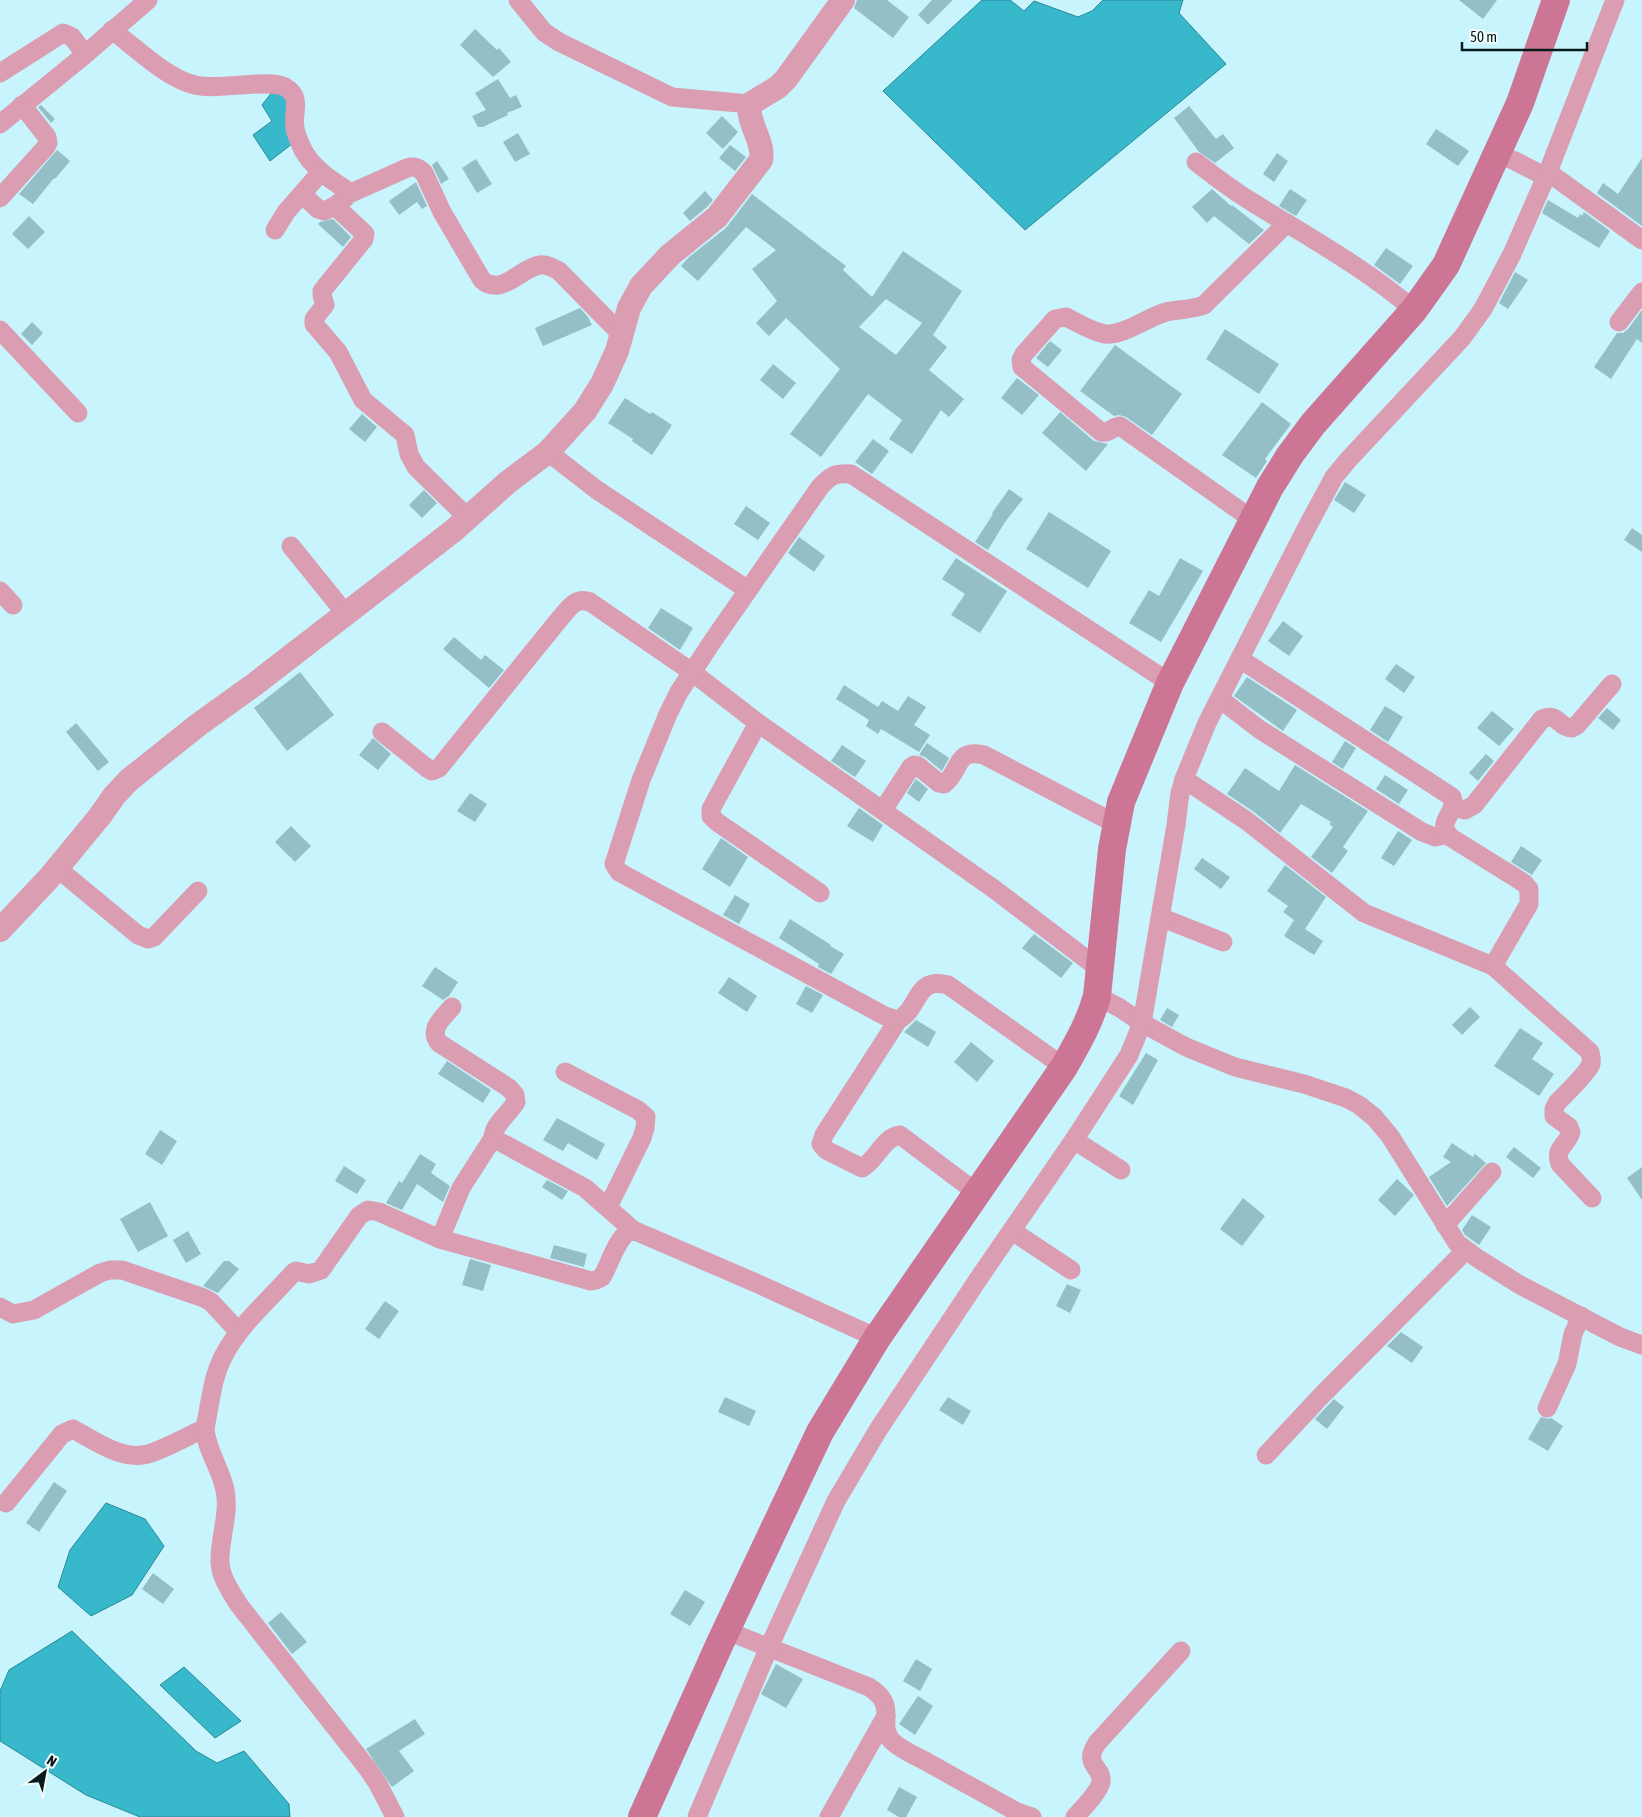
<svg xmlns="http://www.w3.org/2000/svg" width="1642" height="1817" font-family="'Asap Condensed',sans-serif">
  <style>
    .water { fill: #38b9cb; stroke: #2a8996 }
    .building { fill: #94bfc7; fill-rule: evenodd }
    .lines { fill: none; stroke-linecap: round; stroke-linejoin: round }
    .minor { stroke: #da9db1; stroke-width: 19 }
    .tertiary { stroke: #da9db1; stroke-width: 24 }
    .secondary { stroke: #cd7595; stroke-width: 28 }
  </style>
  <rect width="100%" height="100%" fill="#c8f5fd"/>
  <!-- water -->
  <g class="water">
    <polygon points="982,0 1010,0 1024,11 1034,1 1078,17 1092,11 1103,0 1183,0 1179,13 1226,64 1025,230 883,91"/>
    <polygon points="276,87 293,100 297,140 270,161 253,135 272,121 262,105"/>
    <polygon points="106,1503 145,1519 164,1546 132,1595 91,1616 58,1587 70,1550"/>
    <polygon points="72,1631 196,1751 217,1763 244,1751 289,1804 290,1817 140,1817 86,1795 0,1741 0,1691 9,1670"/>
    <polygon points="184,1667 241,1721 215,1738 160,1685"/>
  </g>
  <!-- building -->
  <g class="building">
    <polygon points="857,0 887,0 909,17 893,38 854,8"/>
    <polygon points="932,0 953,0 928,25 918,15"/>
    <polygon points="1459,0 1497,0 1483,19"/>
    <polygon points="475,29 497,50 499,48 511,62 493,77 460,45"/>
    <polygon points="498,79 510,98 516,95 522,107 507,113 508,115 483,127 478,127 472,116 486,110 475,93"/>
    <polygon points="41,105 55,119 51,123 38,107"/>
    <polygon points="1189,106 1216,139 1223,134 1234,148 1215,163 1199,152 1174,118"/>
    <polygon points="722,116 738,132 723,149 706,133"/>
    <polygon points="1436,129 1469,151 1458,166 1426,144"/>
    <polygon points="518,133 530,154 515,162 503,142"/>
    <polygon points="730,145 746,157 735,171 719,158"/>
    <polygon points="57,150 70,161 55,179 54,178 33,204 19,194"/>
    <polygon points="1277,153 1288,161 1274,182 1263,174"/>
    <polygon points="1642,158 1642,226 1597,193 1603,183 1618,194"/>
    <polygon points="476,159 492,184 477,193 462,168"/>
    <polygon points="437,161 449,179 441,184 432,165"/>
    <polygon points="416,182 427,206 422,209 417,202 399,215 389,201"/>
    <polygon points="1212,189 1231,206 1232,205 1264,230 1249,244 1214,216 1207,223 1192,207"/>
    <polygon points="1290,189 1307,200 1296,216 1279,206"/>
    <polygon points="705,191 713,200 707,207 690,221 683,213"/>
    <path d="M752,194l94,72 -3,4 29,27 31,-46 59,40 -29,44 14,12 -18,23 35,29 -15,18 -8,-7 -29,44 -23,-15 13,-19 -34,-26 -47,63 -31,-23 50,-65 -54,-51 -17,18 -13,-13 21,-22 -25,-32 24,-19 -30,-23 -48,54 -17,-15 8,-9 37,-29zM886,299l36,24 -26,32 -37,-28z"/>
    <polygon points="1548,200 1578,218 1580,214 1582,216 1584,212 1610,231 1599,248 1542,213"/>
    <polygon points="29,216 45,232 28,249 12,234"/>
    <polygon points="333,219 351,237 343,247 318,224 320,222"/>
    <polygon points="1386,248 1413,266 1400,284 1374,265"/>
    <polygon points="1515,272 1528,280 1508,309 1499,303"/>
    <polygon points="580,308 588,317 592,325 543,346 535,328"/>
    <polygon points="1642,310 1642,343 1637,339 1611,379 1594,367 1617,333 1623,333 1628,329"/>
    <polygon points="32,322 43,333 32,345 21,334"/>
    <polygon points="1225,329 1279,364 1259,394 1206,359"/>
    <polygon points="1050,341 1062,350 1048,367 1036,358"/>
    <polygon points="1115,345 1182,394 1152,435 1126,417 1119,415 1114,416 1080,391"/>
    <polygon points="773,364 796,383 783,399 760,380"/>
    <polygon points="1017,378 1039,395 1022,415 1001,398"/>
    <polygon points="625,398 650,414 652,412 672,425 652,455 632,441 633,439 608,423"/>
    <polygon points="1262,402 1291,424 1265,459 1267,461 1256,478 1222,455"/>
    <polygon points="1060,412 1094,441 1108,444 1086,471 1042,433"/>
    <polygon points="362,414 377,427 365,442 349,429"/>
    <polygon points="873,439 889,451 872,474 855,462"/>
    <polygon points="1345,482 1366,495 1354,513 1334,500"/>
    <polygon points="1009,489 1023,499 1005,522 988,550 975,542 993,514 992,513"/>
    <polygon points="424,490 437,503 422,518 409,505"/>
    <polygon points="746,506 770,523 758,540 734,524"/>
    <polygon points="1049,512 1111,551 1088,588 1026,549"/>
    <polygon points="1632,528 1642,535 1642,552 1624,540"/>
    <polygon points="799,537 825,556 814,572 788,553"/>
    <polygon points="956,558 1007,591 980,633 951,615 965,594 942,579"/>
    <polygon points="1180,558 1203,571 1161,642 1129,623 1149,590 1159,596"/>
    <polygon points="661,608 693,628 680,650 648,628"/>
    <polygon points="1283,621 1303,636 1289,656 1268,641"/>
    <polygon points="454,637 481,660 485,655 504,670 489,688 443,649"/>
    <polygon points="1396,664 1415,677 1404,693 1385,679"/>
    <polygon points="300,672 334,715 287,751 254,708"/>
    <polygon points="1247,677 1297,710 1283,731 1234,696"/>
    <polygon points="844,685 878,707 882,701 898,711 908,696 926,707 914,725 930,735 919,752 881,729 878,734 866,726 869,720 836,699"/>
    <polygon points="1385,706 1403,717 1388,742 1370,730"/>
    <polygon points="1607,708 1621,720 1613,730 1598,718"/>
    <polygon points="1492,711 1514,729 1499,746 1477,728"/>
    <polygon points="76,723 109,762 98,771 66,732"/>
    <polygon points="373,738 391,754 378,770 359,755"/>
    <polygon points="1345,741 1356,748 1343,769 1332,762"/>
    <polygon points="927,743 949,758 942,771 925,757 919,755"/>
    <polygon points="842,745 866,761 855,777 831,761"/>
    <polygon points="1486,754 1494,761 1478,781 1469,773"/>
    <polygon points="1295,765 1368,811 1343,847 1348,851 1332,873 1311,857 1333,827 1329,824 1331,822 1301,804 1280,833 1254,812 1227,794 1245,768 1279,791"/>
    <polygon points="1385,775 1408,790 1399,804 1376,789"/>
    <polygon points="916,779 928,789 919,802 907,793"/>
    <polygon points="470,793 487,804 475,822 457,811"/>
    <polygon points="859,808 883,825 873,842 847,826"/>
    <polygon points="291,826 311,846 295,862 275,842"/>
    <polygon points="1398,831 1412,840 1394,866 1381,858"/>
    <polygon points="721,838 748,857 730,887 702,869"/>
    <polygon points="1521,846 1542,860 1532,875 1511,862"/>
    <polygon points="1202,858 1230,877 1221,889 1194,869"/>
    <polygon points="1285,865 1326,897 1305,929 1323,941 1314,955 1284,936 1294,920 1283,912 1288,906 1267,891"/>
    <polygon points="735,895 750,904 739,924 723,915"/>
    <polygon points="790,919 831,945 830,946 844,954 831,974 818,967 819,964 779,938"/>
    <polygon points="1034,934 1073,963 1061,978 1022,948"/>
    <polygon points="435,967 458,982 449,996 443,1000 422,986"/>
    <polygon points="729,977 757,996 747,1012 718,993"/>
    <polygon points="806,986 823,995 812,1013 796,1004"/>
    <polygon points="1470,1007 1480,1017 1462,1035 1452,1025"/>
    <polygon points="1167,1008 1179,1015 1172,1027 1160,1020"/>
    <polygon points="916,1020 936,1032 928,1047 904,1032"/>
    <polygon points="1520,1028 1543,1043 1532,1059 1554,1074 1539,1096 1494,1066"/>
    <polygon points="971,1042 994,1061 977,1082 954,1062"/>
    <polygon points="1146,1053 1158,1060 1133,1105 1119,1096"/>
    <polygon points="447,1061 491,1090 483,1103 438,1074"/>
    <polygon points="557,1118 605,1144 597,1160 568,1143 563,1151 543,1140"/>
    <polygon points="160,1130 177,1141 162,1165 145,1154"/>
    <polygon points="1452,1143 1473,1157 1475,1154 1486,1163 1447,1206 1429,1177 1451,1162 1443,1157"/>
    <polygon points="1514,1147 1541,1168 1533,1178 1506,1157"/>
    <polygon points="420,1154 436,1164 431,1173 450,1186 443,1202 417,1184 402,1210 386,1203 399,1181 402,1183"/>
    <polygon points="344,1166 366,1180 357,1194 335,1181"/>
    <polygon points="1642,1167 1642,1200 1627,1178"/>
    <polygon points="1397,1179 1414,1195 1395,1216 1378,1200"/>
    <polygon points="547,1180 568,1191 562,1200 542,1187"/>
    <polygon points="1243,1198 1265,1216 1242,1246 1220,1229"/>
    <polygon points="150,1202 168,1236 138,1252 120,1219"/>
    <polygon points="1472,1215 1491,1227 1479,1245 1465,1235 1462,1230"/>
    <polygon points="188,1231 201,1254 186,1263 173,1240"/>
    <polygon points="554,1245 587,1254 584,1267 550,1258"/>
    <polygon points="470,1259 491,1265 483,1291 462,1285"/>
    <polygon points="224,1261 229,1261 239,1269 218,1293 203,1286"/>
    <polygon points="1067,1284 1081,1290 1070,1313 1056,1306"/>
    <polygon points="385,1301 399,1311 379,1339 365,1329"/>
    <polygon points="1401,1332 1423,1347 1412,1363 1387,1346"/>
    <polygon points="725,1397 756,1411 749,1426 718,1412"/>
    <polygon points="948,1397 971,1411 963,1425 939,1410"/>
    <polygon points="1334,1399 1344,1407 1327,1429 1315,1419"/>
    <polygon points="1541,1417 1548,1419 1551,1418 1563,1426 1548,1451 1528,1439"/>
    <polygon points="54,1482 67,1491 39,1532 26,1523"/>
    <polygon points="153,1573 174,1589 163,1604 142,1589"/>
    <polygon points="685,1590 705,1602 690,1626 670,1614"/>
    <polygon points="281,1612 307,1642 292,1654 268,1623"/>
    <polygon points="916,1659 932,1669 920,1691 903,1681"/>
    <polygon points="776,1664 803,1679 786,1708 761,1694"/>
    <polygon points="918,1696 933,1706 915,1735 899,1724"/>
    <polygon points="415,1719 425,1734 399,1751 414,1771 392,1787 366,1749"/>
    <polygon points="899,1787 917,1797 906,1817 899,1817 887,1810"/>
  </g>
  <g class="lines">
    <!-- minor -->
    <g class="minor">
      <polyline points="518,0 544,32 559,42 672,97 750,104"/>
      <path d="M112,30c24,18 54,48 83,55 23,6 75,-7 90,2 18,10 7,25 10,41 1,7 5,15 8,22 11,20 30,31 48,43l56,-25c7,-2 11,-1 17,5l18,39 40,68c20,17 38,-12 58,-15 7,-1 13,3 19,6l63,64"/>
      <polyline points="0,73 63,33 72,37 85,54"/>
      <polyline points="0,124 81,58 148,0"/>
      <polyline points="1497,154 1515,161 1542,175 1548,172 1642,240"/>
      <path d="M1196,162c18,14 36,28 56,40 56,35 112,65 162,108"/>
      <polyline points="302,194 318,209 324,211 335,206 345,198"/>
      <polyline points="0,198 45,148 48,143 47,137 22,105"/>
      <polyline points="335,206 365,234 364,239 322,291 322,295 325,305 314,319 314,324 338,352 363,400 405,435 409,454 416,467 468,518"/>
      <polyline points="275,230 286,212 321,172"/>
      <polyline points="1619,322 1642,292"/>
      <polyline points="0,330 78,413"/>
      <polyline points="548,452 597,490 748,590"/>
      <path d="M1253,520l-133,-94c-7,0 -10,8 -19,6l-79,-65 -1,-7 3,-6 31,-35 11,-2c12,6 26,15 39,17 18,2 43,-17 61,-22 13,-3 26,-2 38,-7l83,-82"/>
      <polyline points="291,546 345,613"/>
      <polyline points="0,591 13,605"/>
      <polyline points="1220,699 1259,729 1422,832 1435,837 1448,834"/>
      <polyline points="758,723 711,809 711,816 717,822 820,893"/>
      <path d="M382,732l45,36 5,3 7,-3 118,-146c11,-12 17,-26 33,-20l102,70 66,51 236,166 104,79"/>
      <path d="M1184,779l63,42 117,92 129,53 36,-62v-15l-5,-6 -74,-46c-15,-17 8,-23 2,-40l-212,-138"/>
      <path d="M1453,807l12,3 9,-5 68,-86c17,-7 16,9 30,9l5,-3 35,-41"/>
      <path d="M883,810l28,-43 3,-2 4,1 21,17 5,1c18,-13 10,-36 40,-29l132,69"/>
      <polyline points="57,868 138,935 148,939 154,937 198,891"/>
      <polyline points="1160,917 1223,942"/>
      <path d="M1493,966l97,86c1,4 2,8 1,12 -4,10 -26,30 -34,39l-3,6v7l15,11 2,5c-4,14 -17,15 -11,32l32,34"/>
      <polyline points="1097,996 1120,1008 1142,1023 1186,1047 1235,1067 1304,1084 1346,1098 1359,1105 1374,1117 1390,1136 1457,1243 1477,1258 1520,1285 1620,1337 1642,1345"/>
      <path d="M452,1007c-9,11 -24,22 -13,36l70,45 6,7 1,7c-7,12 -23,22 -23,36l92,50 48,42"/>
      <path d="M898,1020l-74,115 -3,9 5,6 36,18c14,-7 21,-31 38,-33l77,58"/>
      <path d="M1064,1067l-116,-82c-34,-9 -27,23 -50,35l-13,-4 -266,-144 -5,-8 27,-84 27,-66 11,-22 35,-53 106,-152c11,-12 15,-14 31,-13l319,209"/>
      <polyline points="565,1072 638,1110 646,1117 645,1128 642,1138 608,1207"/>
      <polyline points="1074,1140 1121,1170"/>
      <polyline points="1445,1225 1492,1172"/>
      <polyline points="1012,1231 1071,1270"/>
      <polyline points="440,1239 461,1188 493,1138"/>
      <polyline points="0,1307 13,1314 34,1310 100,1273 110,1270 122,1270 204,1298 211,1302 239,1332"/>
      <polyline points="1547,1408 1567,1364 1573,1334 1581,1316"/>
      <polyline points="1266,1455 1322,1395 1466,1250"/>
      <path d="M6,1503l56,-69 11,-5c22,12 49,32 75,25 17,-5 40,-18 57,-26"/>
      <path d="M727,1631l142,56c30,19 8,35 22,53 8,9 25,16 36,22 30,17 60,33 90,50l15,5"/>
      <path d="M395,1817l-17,-33 -10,-15 -129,-164c-8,-13 -18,-27 -19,-42 -1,-24 10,-49 5,-73 -4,-21 -19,-40 -20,-62 5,-23 7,-50 18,-71 16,-32 47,-58 70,-84l3,-2 13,3 12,-4 38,-54 9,-6 11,2 61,27 151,42 5,-1 6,-3c8,-13 16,-44 31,-47l123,53 121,55"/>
      <polyline points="697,1817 769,1647 836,1501 878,1430 981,1275 1074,1140 1129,1055 1142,1023 1176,825 1180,793 1184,779 1207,723 1307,527 1334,477 1348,460 1462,338 1483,309 1512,254 1548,172 1615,0"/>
      <polyline points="829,1817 886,1716"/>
      <path d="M1075,1817c7,-8 24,-25 26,-35 2,-16 -19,-16 -4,-39l84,-92"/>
    </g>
    <!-- tertiary -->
    <path class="tertiary" d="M0,930l49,-52 51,-62 14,-20 15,-16 69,-55 57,-41 198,-153 55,-49 40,-30 37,-41 17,-27 15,-33 12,-43 12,-22 29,-31 47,-38 44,-57c4,-19 -15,-37 -11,-56l28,-17 8,-8 57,-79"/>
    <!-- secondary -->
    <path class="secondary" d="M642,1817l79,-176 99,-209 57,-94 187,-271c13,-23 26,-45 33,-71l15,-147 9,-47 49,-119 100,-196 20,-32 23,-31 101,-114 32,-45 74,-162 36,-103"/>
  </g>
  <!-- north arrow -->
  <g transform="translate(45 1772) rotate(32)" stroke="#f2fbfc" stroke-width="4" paint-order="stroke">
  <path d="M0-4L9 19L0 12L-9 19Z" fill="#08191c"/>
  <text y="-8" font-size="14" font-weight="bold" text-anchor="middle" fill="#08191c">N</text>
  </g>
  <!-- scale -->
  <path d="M1462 42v8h125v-8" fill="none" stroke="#08191c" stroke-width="2.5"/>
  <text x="1470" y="42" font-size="15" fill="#08191c" stroke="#f2fbfc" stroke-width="4" paint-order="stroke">50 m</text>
</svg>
